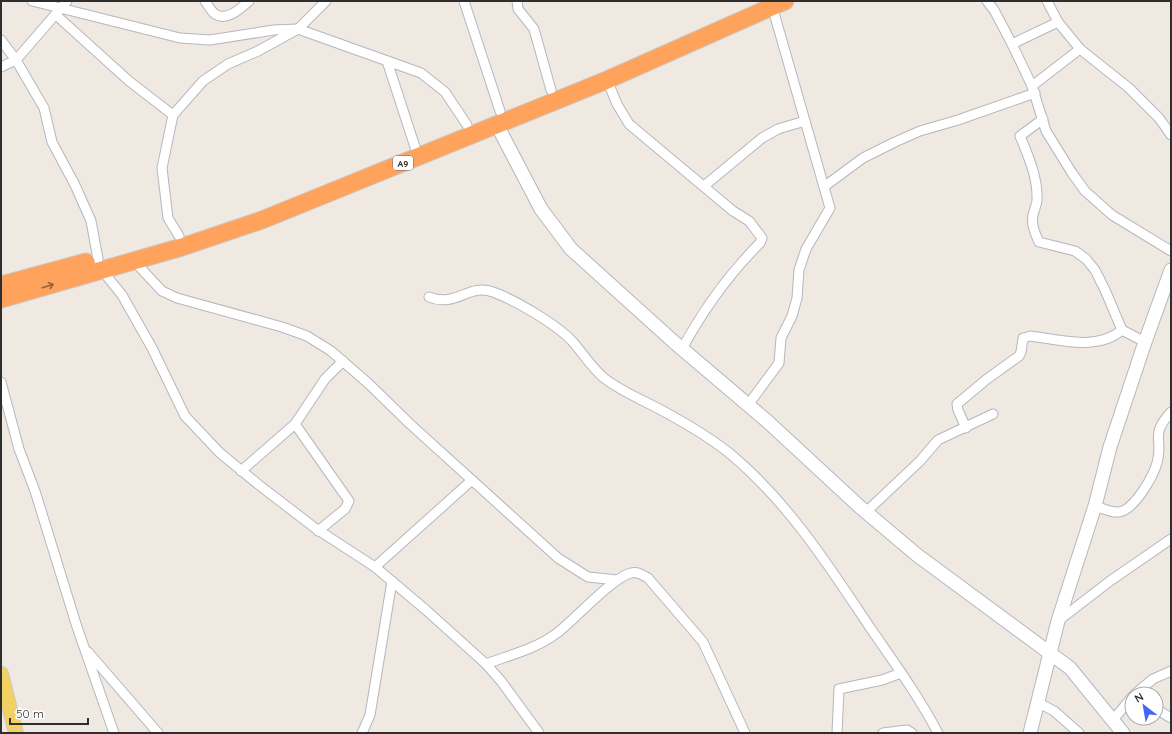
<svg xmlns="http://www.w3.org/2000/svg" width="1172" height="734" font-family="Quicksand,sans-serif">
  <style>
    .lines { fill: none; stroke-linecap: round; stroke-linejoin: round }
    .street-casing { stroke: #b4b7c1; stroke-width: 11 }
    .secondary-casing { stroke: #b4b7c1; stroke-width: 15 }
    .primary-casing { stroke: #c9c9c9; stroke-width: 16 }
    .highway-casing { stroke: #c9c9c9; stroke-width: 19 }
    .street { stroke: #fff; stroke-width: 9 }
    .secondary { stroke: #fff; stroke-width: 13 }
    .primary { stroke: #f2d163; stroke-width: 14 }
    .highway { stroke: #ffa35c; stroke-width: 17 }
    .oneway { stroke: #8c6343 }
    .labels { text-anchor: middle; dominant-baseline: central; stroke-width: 4; stroke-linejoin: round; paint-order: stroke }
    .shield { fill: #fff; stroke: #6d6d6d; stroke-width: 1 }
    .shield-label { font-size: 9px; font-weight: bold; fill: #2e2e2e }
  </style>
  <rect width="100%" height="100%" fill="#efe9e1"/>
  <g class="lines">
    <!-- street casing -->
    <g class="street-casing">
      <g id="street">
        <polyline points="32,1 180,38 210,40 274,30 298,29 421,73 445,92 467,125"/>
        <path d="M205,1c3,4 6,10 10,13 12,8 26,-6 34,-13"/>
        <polyline points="464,1 500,111"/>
        <polyline points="517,1 518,9 534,29 551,90"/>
        <polyline points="987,1 994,10 1012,44 1032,86 1046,131 1072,173 1085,191 1112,215 1171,251"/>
        <polyline points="1047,1 1058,22 1080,49 1129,88 1159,118 1171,135"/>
        <polyline points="56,15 129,81 173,115"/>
        <polyline points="1,40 16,60 44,108 52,142 75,185 91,221 98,259"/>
        <polyline points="1012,44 1058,22"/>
        <polyline points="387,61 415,147"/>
        <polyline points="1,67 16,60 67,1"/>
        <path d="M607,80l10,24 12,20 104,87 16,10 13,17 -2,5c-31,31 -57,67 -78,106"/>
        <polyline points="1032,86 1080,49"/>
        <path d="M1043,119l-23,17c8,19 18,42 17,64 0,4 -3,10 -4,15 -2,8 2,19 6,27l36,9 11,8 9,11 10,20 17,40 23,12"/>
        <polyline points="704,186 762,138 778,129 805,121"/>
        <polyline points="825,186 863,158 895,142 920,131 958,120 1035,93"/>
        <polyline points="179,236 168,218 162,168 173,115 203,81 228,64 258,51 298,29 326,1"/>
        <polyline points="133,260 162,291 177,298 282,327 307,336 331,351 369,384 410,424 558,558 588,577 617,580"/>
        <polyline points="101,269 122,295 152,348 185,416 220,453 259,485 315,528 375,567 426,610 486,664 501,681 539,733"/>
        <path d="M429,297c27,11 40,-14 64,-5 22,8 63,32 79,49 10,11 20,27 32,37 18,14 39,22 59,33 24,13 50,28 71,46 55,47 95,109 135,169 24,35 49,69 69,107"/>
        <polyline points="1,382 19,449 35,491 77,627 114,733"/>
        <polyline points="748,405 779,363 781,338 792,316 797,298 799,270 806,249 830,208 772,6"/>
        <polyline points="295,424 349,501 345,509 318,531"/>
        <path d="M966,428l-8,-18 -1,-6 30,-25 32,-23 2,-4 2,-14 8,-2c29,4 66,15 91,-6"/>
        <polyline points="241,471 295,424 325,379 343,361"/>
        <path d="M1095,506c7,2 16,7 24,6 15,-2 34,-35 38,-49 7,-24 -8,-27 14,-51"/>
        <polyline points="866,512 920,461 938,440 993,414"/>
        <polyline points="375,567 472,480"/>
        <polyline points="1058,621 1110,581 1171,539"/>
        <polyline points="88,652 158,733"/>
        <path d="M486,664c24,-9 50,-15 71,-31 17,-13 56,-56 74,-60 7,-2 11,2 17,5l55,64 42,91"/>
        <polyline points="1135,694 1153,679 1171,671"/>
        <polyline points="1039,703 1054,711 1079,733"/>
        <polyline points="1156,709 1171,718"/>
        <polyline points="1113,720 1132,697"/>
        <polyline points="362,733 370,715 392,581"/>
        <polyline points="837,733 839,689 882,680 901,673"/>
        <polyline points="883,733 907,730 912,733"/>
      </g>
    </g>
    <!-- secondary casing -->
    <g class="secondary-casing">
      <g id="secondary">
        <polyline points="497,125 541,209 571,249 674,342 767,421 860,507 917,555 1070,668 1123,733"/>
        <polyline points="1030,733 1058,621 1095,506 1110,447 1145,342 1171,270"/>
      </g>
    </g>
    <!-- primary casing -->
    <g class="primary-casing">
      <polyline id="primary" points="1,674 16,733"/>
    </g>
    <!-- highway casing -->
    <g class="highway-casing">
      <g id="highway">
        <polyline points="1,285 86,262"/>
        <polyline points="1,299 182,247 262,220 607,80 785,1"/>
      </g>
    </g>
    <!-- street -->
    <use href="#street" class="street"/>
    <!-- secondary -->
    <use href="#secondary" class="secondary"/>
    <!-- primary -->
    <use href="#primary" class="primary"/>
    <!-- highway -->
    <use href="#highway" class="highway"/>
  </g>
  <!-- one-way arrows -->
  <defs><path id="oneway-shaft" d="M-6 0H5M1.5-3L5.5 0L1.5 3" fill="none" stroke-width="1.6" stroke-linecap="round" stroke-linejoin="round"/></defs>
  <use class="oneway" href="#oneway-shaft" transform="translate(48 286) rotate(-17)"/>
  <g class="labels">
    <!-- shield labels -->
    <rect class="shield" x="393" y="156" width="20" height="14" rx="3"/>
    <g class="shield-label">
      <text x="403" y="163">A9</text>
    </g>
  </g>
  <!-- border -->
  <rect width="1172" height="734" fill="none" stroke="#2e2e2e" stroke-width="4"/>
  <!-- north arrow -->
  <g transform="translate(1144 706) rotate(329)"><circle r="19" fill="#ffffff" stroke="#ababab"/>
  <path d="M0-3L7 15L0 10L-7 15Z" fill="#4264fb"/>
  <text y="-6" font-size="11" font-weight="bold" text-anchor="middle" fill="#2e2e2e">N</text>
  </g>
  <!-- scale -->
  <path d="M10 718v6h78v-6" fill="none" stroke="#2e2e2e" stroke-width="2"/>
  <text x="16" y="718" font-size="12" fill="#2e2e2e" stroke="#ffffff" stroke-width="3" paint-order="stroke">50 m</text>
</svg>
